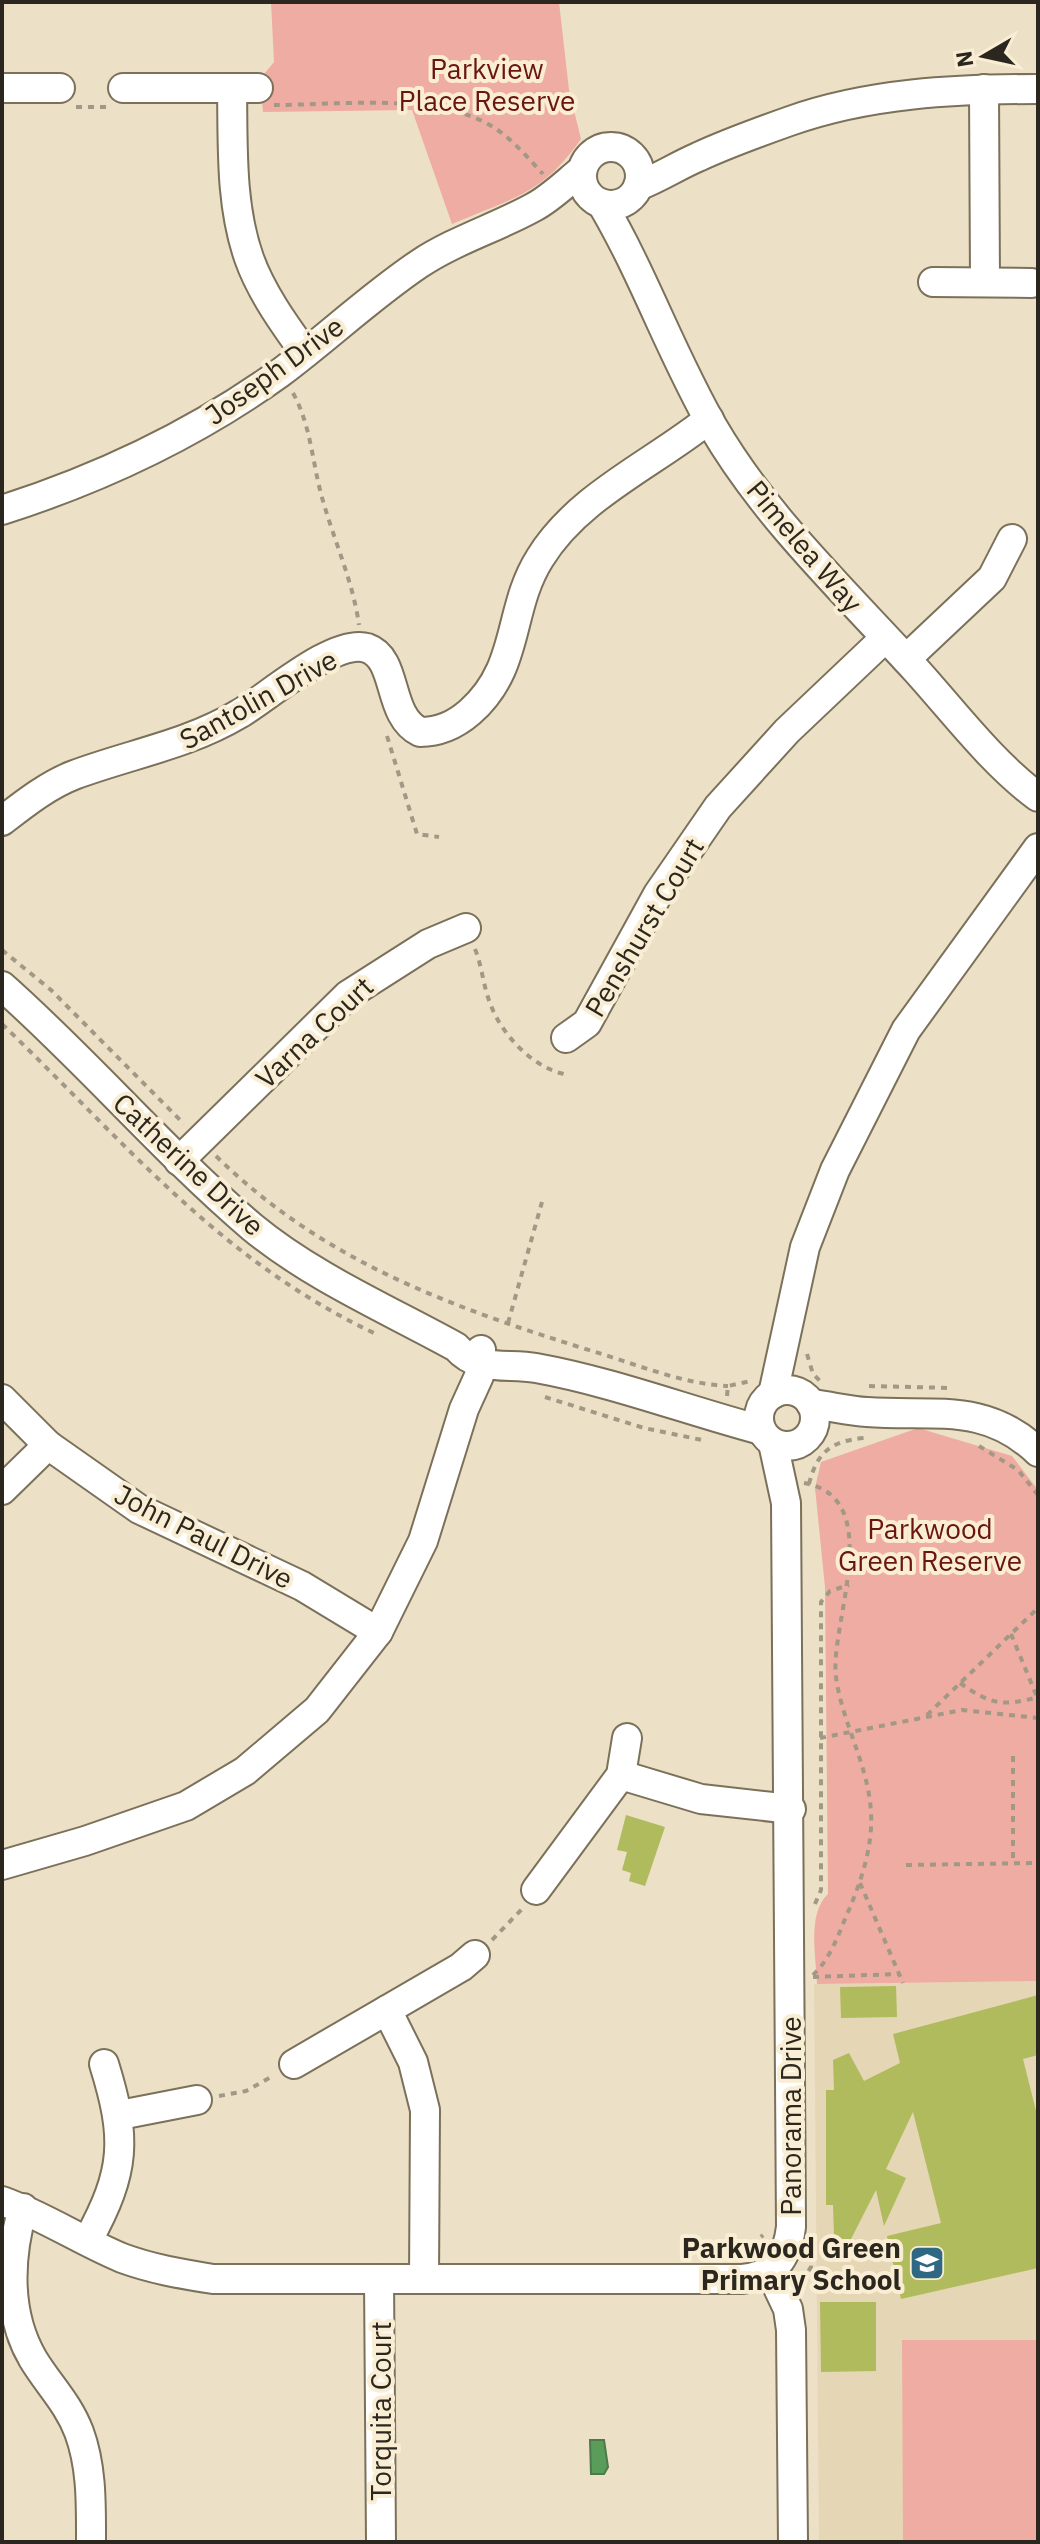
<svg xmlns="http://www.w3.org/2000/svg" width="1040" height="2544" font-family="'IBM Plex Sans',sans-serif">
  <style>
    .built { fill: #e5d6b5 }
    .green { fill: #efaca2 }
    .water { fill: #5a9d5a; stroke: #4c7a48; stroke-width: 2 }
    .building { fill: #b0bb5d }
    .lines { fill: none; stroke-linecap: round; stroke-linejoin: round }
    .minor-casing { stroke: #7b7059; stroke-width: 32 }
    .path { stroke: #a29886; stroke-width: 4; stroke-dasharray: 6 6; stroke-linecap: butt }
    .minor { stroke: #fff; stroke-width: 28 }
    .labels { text-anchor: middle; dominant-baseline: central; stroke-width: 8; stroke-linejoin: round; paint-order: stroke }
    .park-label { font-size: 28px; fill: #6a150e; stroke: #f9eed4 }
    .street-label { font-size: 28px; fill: #2c271e; stroke: #f9eed4 }
    .poi-label { font-size: 28px; font-weight: bold; fill: #2c271e; stroke: #f9eed4; text-anchor: end }
  </style>
  <rect width="100%" height="100%" fill="#ece0c7"/>
  <!-- built -->
  <polygon class="built" points="1038,1981 1038,2542 819,2542 814,1984"/>
  <!-- green -->
  <g class="green">
    <path d="M271,2h288l10,88 12,49c-39,56 -69,59 -129,85l-40,-114 -149,2 -3,-33 14,-17z"/>
    <path d="M918,1428l94,28 26,34v491l-221,3c-1,-27 -10,-71 11,-90l-3,-307 -10,-99 6,-26z"/>
    <polygon points="902,2340 1038,2340 1038,2542 903,2542"/>
  </g>
  <!-- water -->
  <polygon class="water" points="590,2440 604,2440 608,2467 604,2474 591,2474"/>
  <!-- building -->
  <g class="building">
    <polygon points="626,1815 665,1827 645,1886 629,1881 631,1873 622,1870 627,1852 617,1850"/>
    <polygon points="896,1986 897,2017 841,2018 840,1987"/>
    <polygon points="1038,1995 1038,2055 1023,2059 1038,2119 1038,2268 901,2299 887,2236 941,2223 913,2112 886,2169 906,2178 884,2226 876,2190 849,2243 834,2236 833,2205 826,2205 826,2090 834,2090 833,2060 849,2053 864,2081 900,2063 893,2034"/>
    <polygon points="820,2302 876,2302 876,2371 821,2372"/>
  </g>
  <g class="lines">
    <!-- minor casing -->
    <g class="minor-casing">
      <g id="minor">
        <polyline points="2,88 60,88"/>
        <polyline points="123,88 258,88"/>
        <path d="M232,88c1,56 -2,116 17,170 12,34 35,66 56,95"/>
        <polyline points="984,89 985,282"/>
        <circle cx="611" cy="176" r="29"/>
        <path d="M638,186c21,-8 39,-20 60,-29 30,-14 61,-25 92,-36 79,-28 165,-32 248,-32"/>
        <path d="M602,204c42,71 69,150 111,223 53,91 132,165 203,243 38,42 76,93 122,127"/>
        <polyline points="933,282 1032,283"/>
        <path d="M2,510c100,-32 193,-76 278,-137 47,-35 90,-76 139,-109 36,-24 77,-36 115,-57 17,-9 33,-25 48,-37"/>
        <polyline points="906,659 992,578 1012,539"/>
        <path d="M2,821c22,-17 46,-36 72,-46 56,-21 113,-30 165,-61 28,-16 95,-76 128,-66 32,11 19,67 53,84 20,0 35,-7 50,-20 51,-45 37,-102 70,-154 38,-62 113,-94 169,-139"/>
        <path d="M2,986c87,77 162,166 250,241 59,49 137,83 204,120 22,25 50,16 80,21 77,14 150,42 225,62"/>
        <polyline points="566,1038 587,1023 658,894 718,807 787,731 884,639"/>
        <polyline points="179,1161 348,995 428,944 466,928"/>
        <circle cx="787" cy="1418" r="28"/>
        <polyline points="773,1394 805,1247 835,1170 906,1030 1038,848"/>
        <polyline points="2,1399 48,1445 139,1509 302,1586 378,1632"/>
        <path d="M811,1404c19,2 37,7 56,8 65,5 118,-11 171,40"/>
        <polyline points="2,1490 48,1445"/>
        <polyline points="621,1775 701,1799 791,1809"/>
        <polyline points="2,1865 85,1841 186,1806 245,1771 317,1710 378,1632 423,1541 464,1409 479,1376 481,1350"/>
        <polyline points="536,1890 621,1775 627,1738"/>
        <polyline points="387,2010 413,2062 425,2110 424,2279"/>
        <polyline points="294,2064 461,1967 475,1955"/>
        <polyline points="120,2115 197,2100"/>
        <path d="M2,2201c42,15 79,40 120,57 30,11 59,16 91,21h529c33,-3 45,-20 49,-52l-5,-724 -13,-60"/>
        <path d="M23,2208c-14,49 -17,105 10,151 15,25 35,44 46,73 13,35 12,73 12,110"/>
        <path d="M88,2240c38,-69 39,-102 16,-176"/>
        <polyline points="771,2273 788,2309 791,2330 793,2542"/>
        <polyline points="379,2279 381,2542"/>
      </g>
    </g>
    <!-- path -->
    <g class="path">
      <path d="M274,105c64,0 158,-12 214,19 22,12 38,32 55,50"/>
      <polyline points="76,107 107,107"/>
      <path d="M293,393c19,35 19,71 30,108 12,42 30,81 36,124"/>
      <polyline points="387,736 417,834 439,837"/>
      <path d="M475,949c7,17 8,36 15,54 11,31 42,64 74,71"/>
      <polyline points="2,950 51,990 184,1124"/>
      <path d="M2,1024c123,118 217,236 374,310"/>
      <path d="M216,1156c108,106 235,151 376,195 44,13 90,33 136,35"/>
      <polyline points="508,1323 542,1202"/>
      <polyline points="807,1354 813,1374 820,1381"/>
      <polyline points="869,1386 952,1388"/>
      <polyline points="727,1396 728,1386 751,1381"/>
      <polyline points="545,1397 644,1428 702,1440"/>
      <polyline points="979,1446 1018,1470 1038,1495"/>
      <path d="M804,1483c84,15 25,142 32,194 6,46 33,89 35,136 2,33 -10,69 -23,99 -10,23 -17,46 -35,63"/>
      <path d="M809,1484c8,-32 22,-43 55,-46"/>
      <polyline points="1011,1634 1037,1697"/>
      <path d="M960,1683c30,21 42,24 78,14"/>
      <polyline points="927,1715 1038,1608"/>
      <polyline points="820,1738 962,1710 1038,1718"/>
      <polyline points="1013,1756 1013,1863"/>
      <polyline points="906,1865 1038,1863"/>
      <polyline points="860,1883 903,1983"/>
      <polyline points="815,1904 821,1890 821,1602 830,1591 849,1585"/>
      <polyline points="492,1940 522,1909"/>
      <polyline points="813,1977 899,1974"/>
      <polyline points="219,2096 246,2091 273,2076"/>
      <polyline points="744,2254 763,2235"/>
      <polyline points="802,2281 811,2267 813,2249"/>
    </g>
    <!-- minor -->
    <use href="#minor" class="minor"/>
  </g>
  <!-- icons -->
  <defs>
    <g id="school-square" transform="scale(1.8)"><rect x="-9" y="-9" width="18" height="18" rx="4" fill="#2f6882" stroke="#f9eed4"/><path d="M0-5L7-2L0 1L-7-2ZM-4 1L0 2.5L4 1V4Q0 6-4 4Z" fill="#fff"/></g>
  </defs>
  <g fill-rule="evenodd">
    <use href="#school-square" x="927" y="2263"/>
  </g>
  <g class="labels">
    <!-- park labels -->
    <g class="park-label">
      <text x="487" y="68">Parkview<tspan x="487" dy="32">Place Reserve</tspan></text>
      <text x="930" y="1528">Parkwood<tspan x="930" dy="32">Green Reserve</tspan></text>
    </g>
    <!-- street labels -->
    <g class="street-label">
      <text transform="translate(274 370) rotate(-36)">Joseph Drive</text>
      <text transform="translate(805 546) rotate(50)">Pimelea Way</text>
      <text transform="translate(258 699) rotate(-29)">Santolin Drive</text>
      <text transform="translate(644 927) rotate(-59)">Penshurst Court</text>
      <text transform="translate(314 1032) rotate(-43)">Varna Court</text>
      <text transform="translate(189 1164) rotate(43)">Catherine Drive</text>
      <text transform="translate(204 1536) rotate(27)">John Paul Drive</text>
      <text transform="translate(790 2116) rotate(-90)">Panorama Drive</text>
      <text transform="translate(380 2411) rotate(-90)">Torquita Court</text>
    </g>
    <!-- poi labels -->
    <g class="poi-label">
      <text x="901" y="2247">Parkwood Green<tspan x="901" dy="32">Primary School</tspan></text>
    </g>
  </g>
  <!-- border -->
  <rect width="1040" height="2544" fill="none" stroke="#2c271e" stroke-width="8"/>
  <!-- north arrow -->
  <g transform="translate(984 56) rotate(261)" stroke="#f9eed4" stroke-width="6" paint-order="stroke">
  <path d="M0-6L14 30L0 20L-14 30Z" fill="#2c271e"/>
  <text y="-12" font-size="22" font-weight="bold" text-anchor="middle" fill="#2c271e">N</text>
  </g>
</svg>
